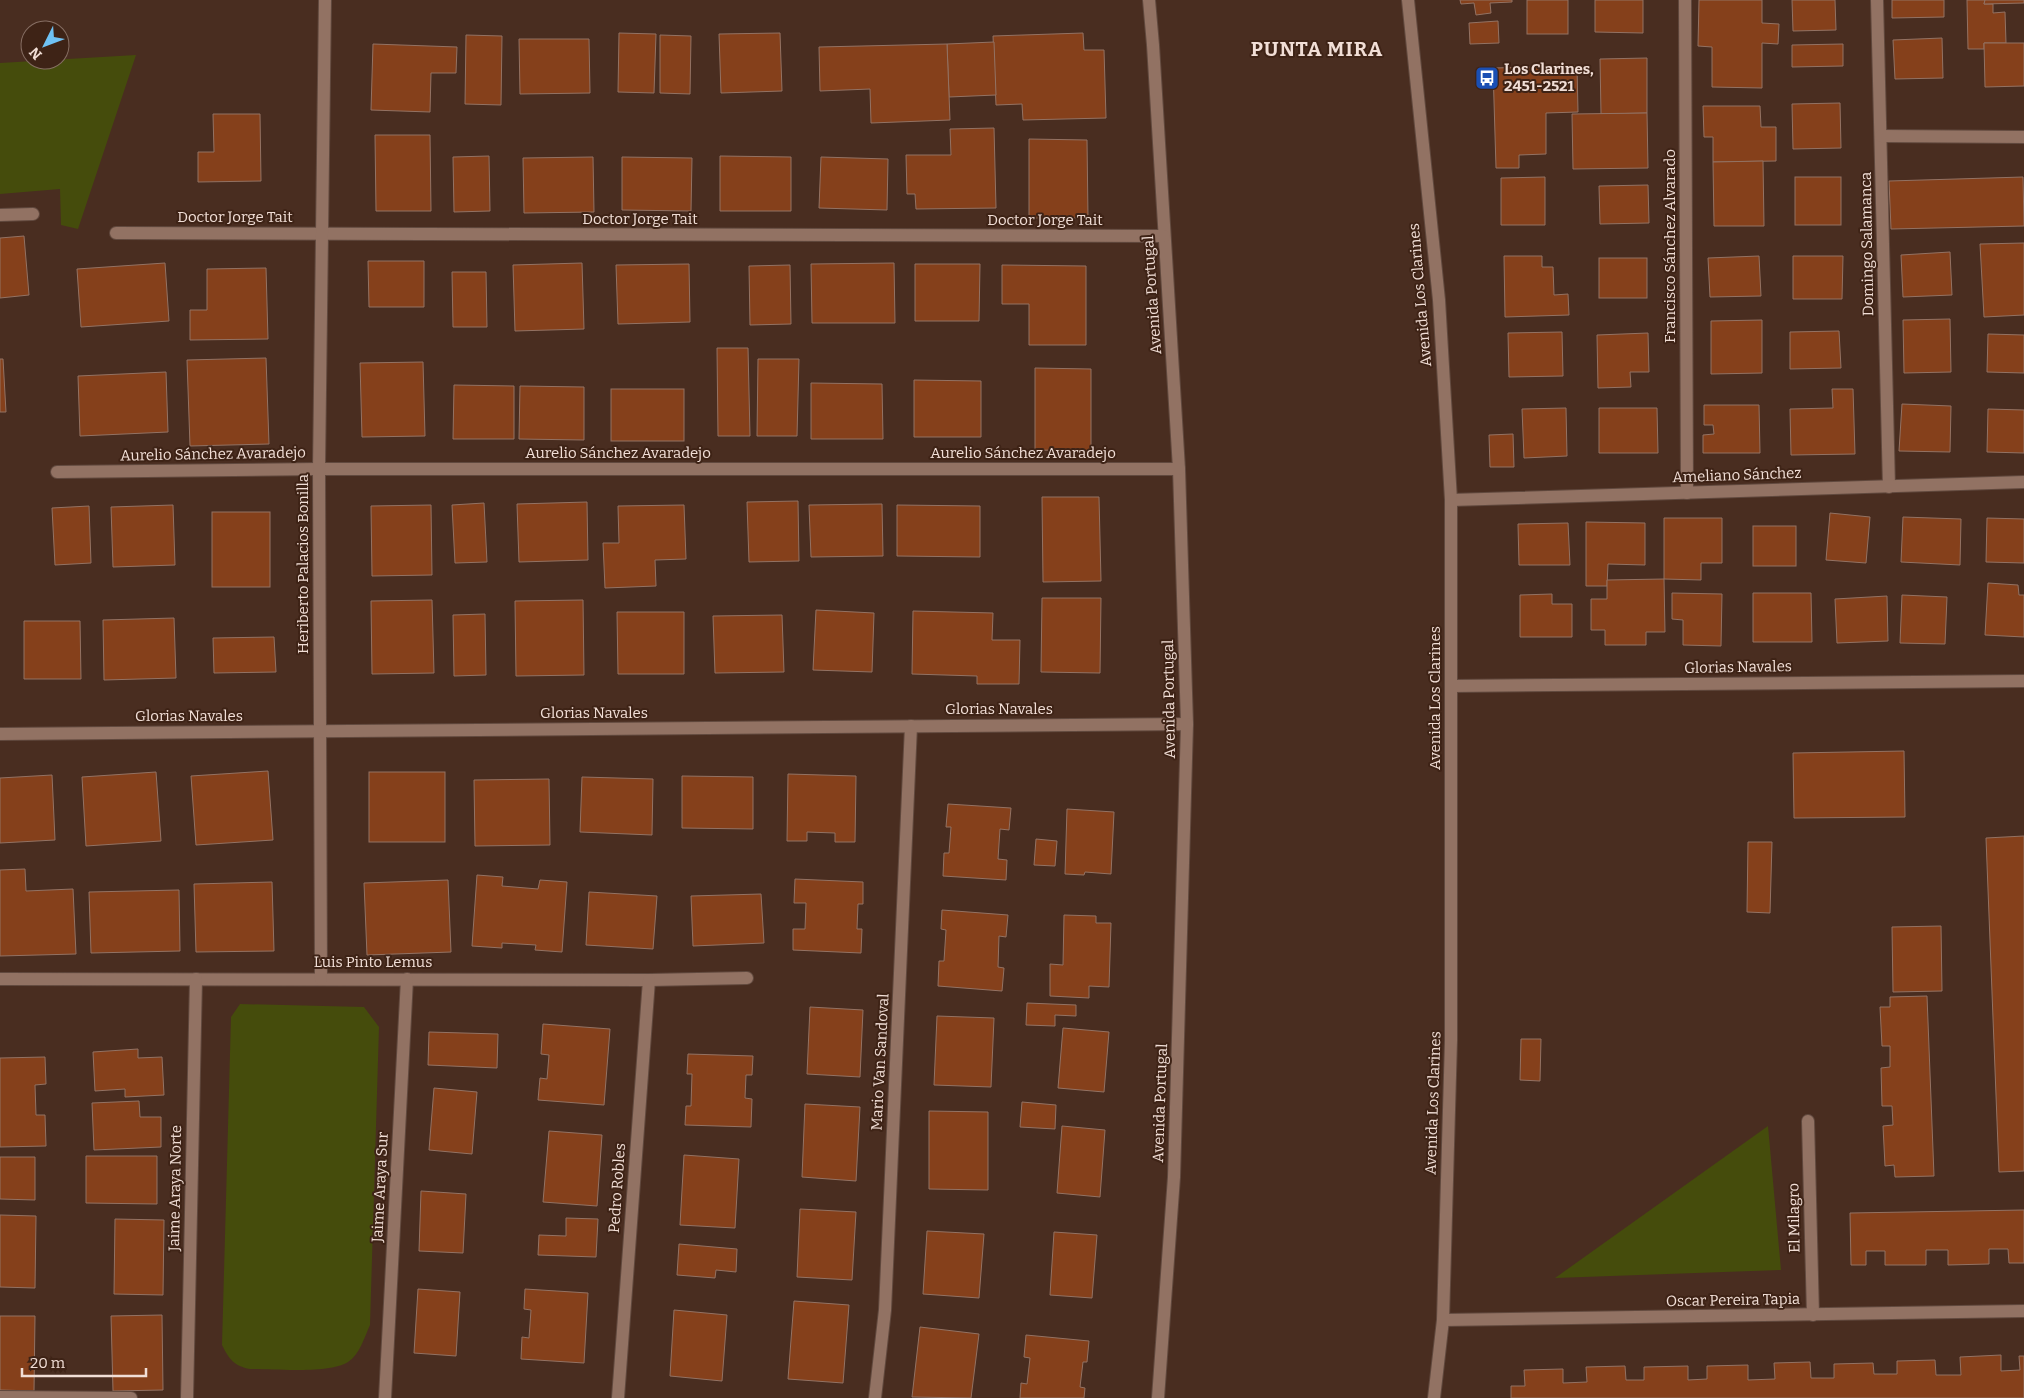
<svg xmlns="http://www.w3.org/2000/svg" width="2024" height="1398" font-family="Bitter,serif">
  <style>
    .green { fill: #454c0c }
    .building { fill: #85401b; stroke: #937263 }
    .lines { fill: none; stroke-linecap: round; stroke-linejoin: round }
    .minor-casing { stroke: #61493e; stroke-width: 14 }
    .tertiary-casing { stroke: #61493e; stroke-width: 14 }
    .minor { stroke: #927263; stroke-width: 12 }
    .tertiary { stroke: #927263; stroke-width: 12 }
    .labels { text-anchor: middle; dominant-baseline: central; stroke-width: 4; stroke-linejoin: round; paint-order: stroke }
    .poi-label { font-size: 15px; font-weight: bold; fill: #f1ded6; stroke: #3e2316; text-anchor: start }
    .street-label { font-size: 15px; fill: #f1ded6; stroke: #3e2316 }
    .district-label { font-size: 20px; font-weight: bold; letter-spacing: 1px; fill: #f1ded6; stroke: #3e2316 }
  </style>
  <rect width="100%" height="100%" fill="#492d20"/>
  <!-- green -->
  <g class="green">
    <polygon points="136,55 78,229 61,225 60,189 0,194 0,63"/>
    <path d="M240,1004l124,3 15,20 -9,298c-6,13 -10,29 -22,37 -19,12 -74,7 -98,7 -16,-3 -21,-10 -28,-24l9,-328z"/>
    <polygon points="1768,1126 1781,1270 1555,1278"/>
  </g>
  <!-- building -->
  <g class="building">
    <polygon points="1460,0 1512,0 1512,2 1490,3 1491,13 1476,15 1474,3 1461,4"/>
    <rect x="1527" y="0" width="41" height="34"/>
    <polygon points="1595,0 1643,0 1643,33 1595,32"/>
    <polygon points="1699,0 1762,0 1762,23 1779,24 1778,44 1762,43 1762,88 1712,87 1712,47 1698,46"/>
    <polygon points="1792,0 1835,0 1836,30 1793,31"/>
    <polygon points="1892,0 1944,0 1944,17 1892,18"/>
    <polygon points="1967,0 1985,0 1984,4 1993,4 1993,13 2005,12 2006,43 1984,43 1984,49 1968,49"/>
    <polygon points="1985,0 2024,0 2024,3 1984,4"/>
    <polygon points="1498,21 1499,43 1470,44 1469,23"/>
    <polygon points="619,33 656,34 654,93 618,92"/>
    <polygon points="780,33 782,91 721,93 719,34"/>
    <polygon points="1083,33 1084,50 1104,50 1106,118 1023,120 1022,104 996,105 993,36"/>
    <polygon points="466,35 502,36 501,105 465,104"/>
    <polygon points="660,35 691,36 690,94 660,93"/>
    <polygon points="1942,38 1943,78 1895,79 1893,40"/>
    <polygon points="519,39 589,39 590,93 520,94"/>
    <polygon points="994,42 996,95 949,97 947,44"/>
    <polygon points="1984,43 2024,43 2024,86 1985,87"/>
    <polygon points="373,44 457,47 456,73 431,73 430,112 371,110"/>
    <polygon points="947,44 950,120 871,123 870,89 820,91 819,47"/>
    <polygon points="1843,44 1843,66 1792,67 1792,45"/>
    <polygon points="1647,58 1647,113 1601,114 1600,59"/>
    <polygon points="1577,66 1578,112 1546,113 1546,154 1519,155 1519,168 1496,168 1493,68"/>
    <polygon points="1840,103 1841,148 1793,149 1792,104"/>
    <polygon points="1703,106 1760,106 1761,127 1776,127 1776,161 1713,162 1713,137 1704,137"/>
    <polygon points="1647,113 1648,168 1573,169 1572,114"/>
    <polygon points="213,114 260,114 261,181 198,182 198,152 214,152"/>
    <polygon points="994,128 996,208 916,209 915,194 907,194 906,155 951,155 950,129"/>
    <polygon points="375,135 430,135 431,211 376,211"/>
    <polygon points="1029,139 1087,140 1088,218 1029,218"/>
    <polygon points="489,156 490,211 454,212 453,157"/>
    <polygon points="720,156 791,157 791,211 720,211"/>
    <polygon points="593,157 594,212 524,213 523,158"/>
    <polygon points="622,157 692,158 691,211 622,210"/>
    <polygon points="821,157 888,159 887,210 819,208"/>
    <polygon points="1763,161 1764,226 1714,226 1713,162"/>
    <polygon points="1545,177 1545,225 1501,225 1501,178"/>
    <rect x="1795" y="177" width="46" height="48"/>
    <polygon points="2023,177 2024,226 1891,229 1889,181"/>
    <polygon points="1648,185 1649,223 1600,224 1599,186"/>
    <polygon points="24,236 29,295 0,298 0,238"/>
    <polygon points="2024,243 2024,315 1984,317 1980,244"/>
    <polygon points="1950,252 1952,295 1903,297 1901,255"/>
    <polygon points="1504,256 1542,256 1542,267 1553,267 1554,295 1568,294 1569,315 1505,317"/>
    <polygon points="1759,256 1761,296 1710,297 1708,258"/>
    <polygon points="1793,256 1843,256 1842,299 1793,299"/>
    <rect x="1599" y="258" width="48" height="40"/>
    <polygon points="368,261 424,261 424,307 369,307"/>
    <polygon points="165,263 169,321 81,327 77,269"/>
    <polygon points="582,263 584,329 515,331 513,265"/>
    <polygon points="894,263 895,323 812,323 811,264"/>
    <polygon points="689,264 690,322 618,324 616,265"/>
    <polygon points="915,264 980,264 979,321 915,321"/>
    <polygon points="790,265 791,324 750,325 749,266"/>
    <polygon points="1002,265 1086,266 1086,345 1029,345 1029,304 1002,304"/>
    <polygon points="266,268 268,339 190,340 190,310 207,310 207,269"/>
    <polygon points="452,272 486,272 487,327 453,327"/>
    <polygon points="1950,319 1951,372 1904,373 1903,320"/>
    <polygon points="1762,320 1762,373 1711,374 1711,321"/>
    <polygon points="1839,331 1841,368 1790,369 1790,332"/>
    <polygon points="1562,332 1563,376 1509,377 1508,333"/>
    <polygon points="1648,333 1649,372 1630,372 1631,387 1598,388 1597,335"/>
    <polygon points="1988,334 2024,335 2024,373 1987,372"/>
    <polygon points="717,348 748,348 750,436 718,436"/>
    <polygon points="266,358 269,444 190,446 187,360"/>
    <polygon points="0,359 3,359 6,412 0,412"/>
    <polygon points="758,359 799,359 797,436 757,436"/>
    <polygon points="423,362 425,436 362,437 360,363"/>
    <polygon points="1035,368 1091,369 1091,451 1035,450"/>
    <polygon points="166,372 168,432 80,436 78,376"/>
    <polygon points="914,380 981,381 981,437 914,437"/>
    <polygon points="811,383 882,384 883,439 811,439"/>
    <polygon points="454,385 514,386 514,439 453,439"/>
    <polygon points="520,386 584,387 584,440 519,439"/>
    <rect x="611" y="389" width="73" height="52"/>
    <polygon points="1832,389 1853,389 1855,454 1791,455 1790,409 1833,408"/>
    <polygon points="1902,404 1951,406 1950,452 1899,451"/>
    <polygon points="1704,405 1759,405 1760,453 1703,453 1703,435 1714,434 1713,425 1704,425"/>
    <polygon points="1566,408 1567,456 1524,458 1522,409"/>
    <polygon points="1599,408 1657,408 1658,453 1599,453"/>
    <polygon points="1988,409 2024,410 2024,453 1987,452"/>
    <polygon points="1513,434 1514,467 1490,467 1489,435"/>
    <polygon points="1042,497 1099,497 1101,581 1043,582"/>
    <polygon points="798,501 799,561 749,562 747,502"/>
    <polygon points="587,502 588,560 519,562 517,504"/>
    <polygon points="484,503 487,562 455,563 452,505"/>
    <polygon points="882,504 883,556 811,557 809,505"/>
    <polygon points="173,505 175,565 113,567 111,507"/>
    <polygon points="431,505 432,575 372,576 371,506"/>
    <polygon points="684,505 686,559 655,560 656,586 605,588 603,543 619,543 618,506"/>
    <polygon points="897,505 980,506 980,557 897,556"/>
    <polygon points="89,506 91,563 55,565 52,508"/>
    <rect x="212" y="512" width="58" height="75"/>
    <polygon points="1830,513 1870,517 1866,563 1826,560"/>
    <polygon points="1903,517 1961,519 1960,565 1901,562"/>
    <polygon points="1664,518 1722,518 1722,563 1701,563 1701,580 1664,579"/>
    <polygon points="1987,518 2024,519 2024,563 1986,562"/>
    <polygon points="1586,522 1645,523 1645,565 1608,564 1607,586 1586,586"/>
    <polygon points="1568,523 1570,565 1519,565 1518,524"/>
    <rect x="1753" y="526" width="43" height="40"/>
    <polygon points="1664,579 1665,632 1646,632 1646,645 1605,645 1605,630 1591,630 1591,599 1607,599 1607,580"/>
    <polygon points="1988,583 2018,585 2019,595 2024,595 2024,637 1985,635"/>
    <polygon points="1672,593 1722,594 1721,646 1683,645 1683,620 1672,619"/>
    <polygon points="1753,593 1811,593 1812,642 1753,642"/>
    <polygon points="1552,594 1552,604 1572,604 1572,637 1520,637 1520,595"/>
    <polygon points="1902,595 1947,597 1945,644 1900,643"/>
    <polygon points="1887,596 1888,641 1837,643 1835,599"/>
    <polygon points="1042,598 1101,598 1100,673 1041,672"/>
    <polygon points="432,600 434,673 372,674 371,601"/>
    <polygon points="583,600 584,675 516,676 515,601"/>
    <polygon points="816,610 874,613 872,672 813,670"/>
    <polygon points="913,611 993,613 992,640 1020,640 1019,684 977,684 977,676 912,674"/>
    <polygon points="617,612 684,612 684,674 618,674"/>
    <polygon points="485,614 486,675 454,676 453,615"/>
    <polygon points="782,615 784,672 715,673 713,616"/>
    <polygon points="174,618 176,678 104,680 103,620"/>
    <polygon points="24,621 80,621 81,679 24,679"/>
    <polygon points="274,637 276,672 214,673 213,638"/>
    <polygon points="1904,751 1905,817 1794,818 1793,753"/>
    <polygon points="268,771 273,840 196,845 191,776"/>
    <polygon points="156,772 161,841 86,846 82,777"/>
    <rect x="369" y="772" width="76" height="70"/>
    <polygon points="788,774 856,776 855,842 835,842 835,833 807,832 807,841 787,841"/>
    <polygon points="52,775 55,840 0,843 0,778"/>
    <polygon points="682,776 753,777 753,829 682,828"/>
    <polygon points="582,777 653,779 652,835 580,832"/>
    <polygon points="549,779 550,845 475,846 474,780"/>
    <polygon points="948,804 1011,808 1009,830 1000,829 998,859 1007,860 1006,880 943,876 944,853 949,853 951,827 946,827"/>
    <polygon points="1067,809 1114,812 1111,874 1085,872 1084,875 1065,874"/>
    <polygon points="2024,836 2024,1171 1999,1172 1986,838"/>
    <polygon points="1036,839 1057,841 1055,866 1034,865"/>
    <polygon points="1748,842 1772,842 1770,913 1747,912"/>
    <polygon points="25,869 26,891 73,889 76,954 0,956 0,870"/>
    <polygon points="477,875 503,877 502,886 538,889 540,880 567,882 562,952 535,950 536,945 502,943 502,948 472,946"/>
    <polygon points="795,879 863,882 863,904 858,904 857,929 862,929 861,953 793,950 793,929 805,929 806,903 794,903"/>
    <polygon points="448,880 451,952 367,955 364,883"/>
    <polygon points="272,882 274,951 196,952 194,884"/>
    <polygon points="179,890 180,951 91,953 89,892"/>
    <polygon points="589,892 657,896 653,949 586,945"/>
    <polygon points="761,894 764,943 693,946 691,896"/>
    <polygon points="942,910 1008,915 1006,937 999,936 998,967 1004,968 1002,991 938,986 939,961 944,961 946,930 941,929"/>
    <polygon points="1064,915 1096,916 1096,923 1111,923 1109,987 1089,986 1089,998 1050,996 1050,964 1063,965"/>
    <polygon points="1941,926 1942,991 1893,992 1892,927"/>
    <polygon points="1927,996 1934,1176 1895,1177 1894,1165 1885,1166 1883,1126 1893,1125 1892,1106 1882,1106 1881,1068 1890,1067 1890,1046 1882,1046 1880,1007 1890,1007 1890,997"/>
    <polygon points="1027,1003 1076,1005 1076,1016 1055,1015 1055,1026 1026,1025"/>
    <polygon points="810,1007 863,1010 860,1077 807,1074"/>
    <polygon points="937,1016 994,1018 991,1087 934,1085"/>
    <polygon points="543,1024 610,1029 604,1105 538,1100 540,1078 547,1079 549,1055 541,1054"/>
    <polygon points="1063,1028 1109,1032 1104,1092 1058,1088"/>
    <polygon points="429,1032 498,1034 497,1068 428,1065"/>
    <polygon points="1521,1039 1541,1039 1540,1081 1520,1080"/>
    <polygon points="138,1049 138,1058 162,1057 164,1095 125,1097 125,1089 95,1091 93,1052"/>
    <polygon points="688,1054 753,1056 752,1075 746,1075 745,1098 752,1099 751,1127 685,1125 686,1106 691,1106 692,1074 687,1074"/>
    <polygon points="45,1057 46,1084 35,1085 36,1115 45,1115 46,1146 0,1147 0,1058"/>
    <polygon points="434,1088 477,1092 472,1154 429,1150"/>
    <polygon points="139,1101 140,1117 161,1117 161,1147 94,1150 92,1103"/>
    <polygon points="1022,1102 1056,1105 1055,1129 1020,1127"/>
    <polygon points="805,1104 860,1107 856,1181 802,1177"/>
    <polygon points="929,1111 988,1112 988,1190 929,1189"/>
    <polygon points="1062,1126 1105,1130 1100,1197 1057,1193"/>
    <polygon points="549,1131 602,1135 597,1206 543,1202"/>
    <polygon points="684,1155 739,1159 735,1228 680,1225"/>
    <polygon points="86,1156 157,1156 157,1204 86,1203"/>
    <polygon points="0,1157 35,1157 35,1200 0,1199"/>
    <polygon points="421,1191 466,1194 463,1253 419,1251"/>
    <polygon points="800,1209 856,1212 852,1280 797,1277"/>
    <polygon points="2024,1210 2024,1263 2009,1263 2008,1249 1989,1249 1989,1264 1948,1265 1948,1250 1926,1250 1926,1265 1885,1265 1885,1251 1866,1251 1866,1265 1851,1265 1850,1213"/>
    <polygon points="0,1215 36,1216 35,1288 0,1287"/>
    <polygon points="566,1218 598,1219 596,1257 538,1255 539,1235 566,1236"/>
    <polygon points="115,1219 164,1220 163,1295 114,1294"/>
    <polygon points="927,1231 984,1234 979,1298 923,1294"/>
    <polygon points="1054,1232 1097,1235 1092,1298 1050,1295"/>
    <polygon points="679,1244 737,1249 736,1272 716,1270 715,1278 677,1275"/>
    <polygon points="418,1289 460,1292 456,1356 414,1353"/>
    <polygon points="525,1289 588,1293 584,1363 521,1359 522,1337 529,1338 531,1310 524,1309"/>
    <polygon points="794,1301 849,1305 843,1383 788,1379"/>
    <polygon points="674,1310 727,1315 722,1381 670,1376"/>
    <polygon points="162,1315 163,1390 113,1391 111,1316"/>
    <polygon points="0,1316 35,1316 34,1391 0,1390"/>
    <polygon points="920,1327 979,1334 971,1398 912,1397"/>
    <polygon points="1026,1335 1089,1341 1087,1362 1083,1362 1080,1387 1085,1388 1084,1398 1020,1398 1021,1383 1027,1384 1030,1358 1024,1357"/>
    <polygon points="2001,1355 2001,1371 2020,1370 2019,1356 2024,1356 2024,1398 1511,1398 1511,1386 1525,1386 1524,1370 1563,1369 1563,1383 1587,1382 1586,1367 1625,1366 1626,1380 1644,1380 1644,1367 1688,1366 1688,1380 1707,1379 1707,1366 1748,1365 1748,1380 1775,1379 1774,1363 1810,1362 1811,1378 1834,1378 1834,1364 1873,1363 1874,1374 1897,1374 1897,1361 1935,1360 1936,1375 1961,1375 1960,1357"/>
  </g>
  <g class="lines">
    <!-- minor casing -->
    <g class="minor-casing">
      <g id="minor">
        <polyline points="1149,0 1153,45 1179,469 1187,724"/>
        <polyline points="1685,0 1687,493"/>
        <polyline points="1877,0 1889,487"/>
        <polyline points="1881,136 2024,137"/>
        <polyline points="0,215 33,214"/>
        <polyline points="116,233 1164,236"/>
        <polyline points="57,472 319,469 1179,469"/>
        <polyline points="1451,500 2024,482"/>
        <polyline points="1451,686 2024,681"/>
        <polyline points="0,979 649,980 747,978"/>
        <polyline points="321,979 319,469 325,0"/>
        <polyline points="1808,1121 1813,1315"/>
        <polyline points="1443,1320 2024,1311"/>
        <polyline points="0,1397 131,1398"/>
        <polyline points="187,1398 196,979"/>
        <polyline points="385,1398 407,979"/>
        <polyline points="618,1398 649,980"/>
        <polyline points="875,1398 885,1310 911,726"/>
      </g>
    </g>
    <!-- tertiary casing -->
    <g class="tertiary-casing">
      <g id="tertiary">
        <polyline points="1408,0 1439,300 1451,500 1451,1040 1443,1320 1434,1398"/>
        <polyline points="0,734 1187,724 1174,1177 1158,1398"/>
      </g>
    </g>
    <!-- minor -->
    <use href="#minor" class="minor"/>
    <!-- tertiary -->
    <use href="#tertiary" class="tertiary"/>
  </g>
  <!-- icons -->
  <defs>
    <g id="bus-square" transform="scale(1.25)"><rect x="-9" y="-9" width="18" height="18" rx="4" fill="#1a4fb4" stroke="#3e2316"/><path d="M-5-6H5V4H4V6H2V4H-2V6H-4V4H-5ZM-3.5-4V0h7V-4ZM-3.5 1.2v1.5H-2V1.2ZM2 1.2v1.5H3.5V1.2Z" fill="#fff"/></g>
  </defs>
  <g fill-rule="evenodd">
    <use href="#bus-square" x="1487" y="78"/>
  </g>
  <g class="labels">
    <!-- poi labels -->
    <g class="poi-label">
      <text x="1504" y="69">Los Clarines,<tspan x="1504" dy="17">2451-2521</tspan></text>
    </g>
    <!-- street labels -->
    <g class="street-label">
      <text x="235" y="217">Doctor Jorge Tait</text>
      <text x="640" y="219">Doctor Jorge Tait</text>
      <text x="1045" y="220">Doctor Jorge Tait</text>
      <text transform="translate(1867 244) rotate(-91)">Domingo Salamanca</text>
      <text transform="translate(1670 246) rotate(-90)">Francisco Sánchez Alvarado</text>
      <text transform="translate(1152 295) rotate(-94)">Avenida Portugal</text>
      <text transform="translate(1420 295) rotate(-95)">Avenida Los Clarines</text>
      <text x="618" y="453">Aurelio Sánchez Avaradejo</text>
      <text x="1023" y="453">Aurelio Sánchez Avaradejo</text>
      <text transform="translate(213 454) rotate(-1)">Aurelio Sánchez Avaradejo</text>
      <text transform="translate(1737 475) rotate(-2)">Ameliano Sánchez</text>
      <text transform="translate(303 564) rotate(-90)">Heriberto Palacios Bonilla</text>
      <text transform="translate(1738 667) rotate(-1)">Glorias Navales</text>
      <text transform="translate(1435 698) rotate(-90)">Avenida Los Clarines</text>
      <text transform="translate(1169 699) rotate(-91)">Avenida Portugal</text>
      <text x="999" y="709">Glorias Navales</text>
      <text x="594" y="713">Glorias Navales</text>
      <text x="189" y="716">Glorias Navales</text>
      <text x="373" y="962">Luis Pinto Lemus</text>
      <text transform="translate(880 1062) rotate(-87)">Mario Van Sandoval</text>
      <text transform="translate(1160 1103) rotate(-88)">Avenida Portugal</text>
      <text transform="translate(1433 1103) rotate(-88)">Avenida Los Clarines</text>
      <text transform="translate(380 1187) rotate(-87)">Jaime Araya Sur</text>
      <text transform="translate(175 1188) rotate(-89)">Jaime Araya Norte</text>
      <text transform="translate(617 1188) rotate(-86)">Pedro Robles</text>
      <text transform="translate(1794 1218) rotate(-91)">El Milagro</text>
      <text transform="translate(1733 1300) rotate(-1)">Oscar Pereira Tapia</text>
    </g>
    <!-- district labels -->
    <g class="district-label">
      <text x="1317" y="49">PUNTA MIRA</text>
    </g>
  </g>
  <!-- north arrow -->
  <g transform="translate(45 45) rotate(228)"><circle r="24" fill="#3e2316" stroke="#866e63"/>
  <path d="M0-4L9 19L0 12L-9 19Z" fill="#6fc2f4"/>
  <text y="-8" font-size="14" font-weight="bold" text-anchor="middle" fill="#f1ded6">N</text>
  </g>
  <!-- scale -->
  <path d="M22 1368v8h124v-8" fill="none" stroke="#f1ded6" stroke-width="2.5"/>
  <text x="30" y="1368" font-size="15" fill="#f1ded6" stroke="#3e2316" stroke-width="4" paint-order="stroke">20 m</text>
</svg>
